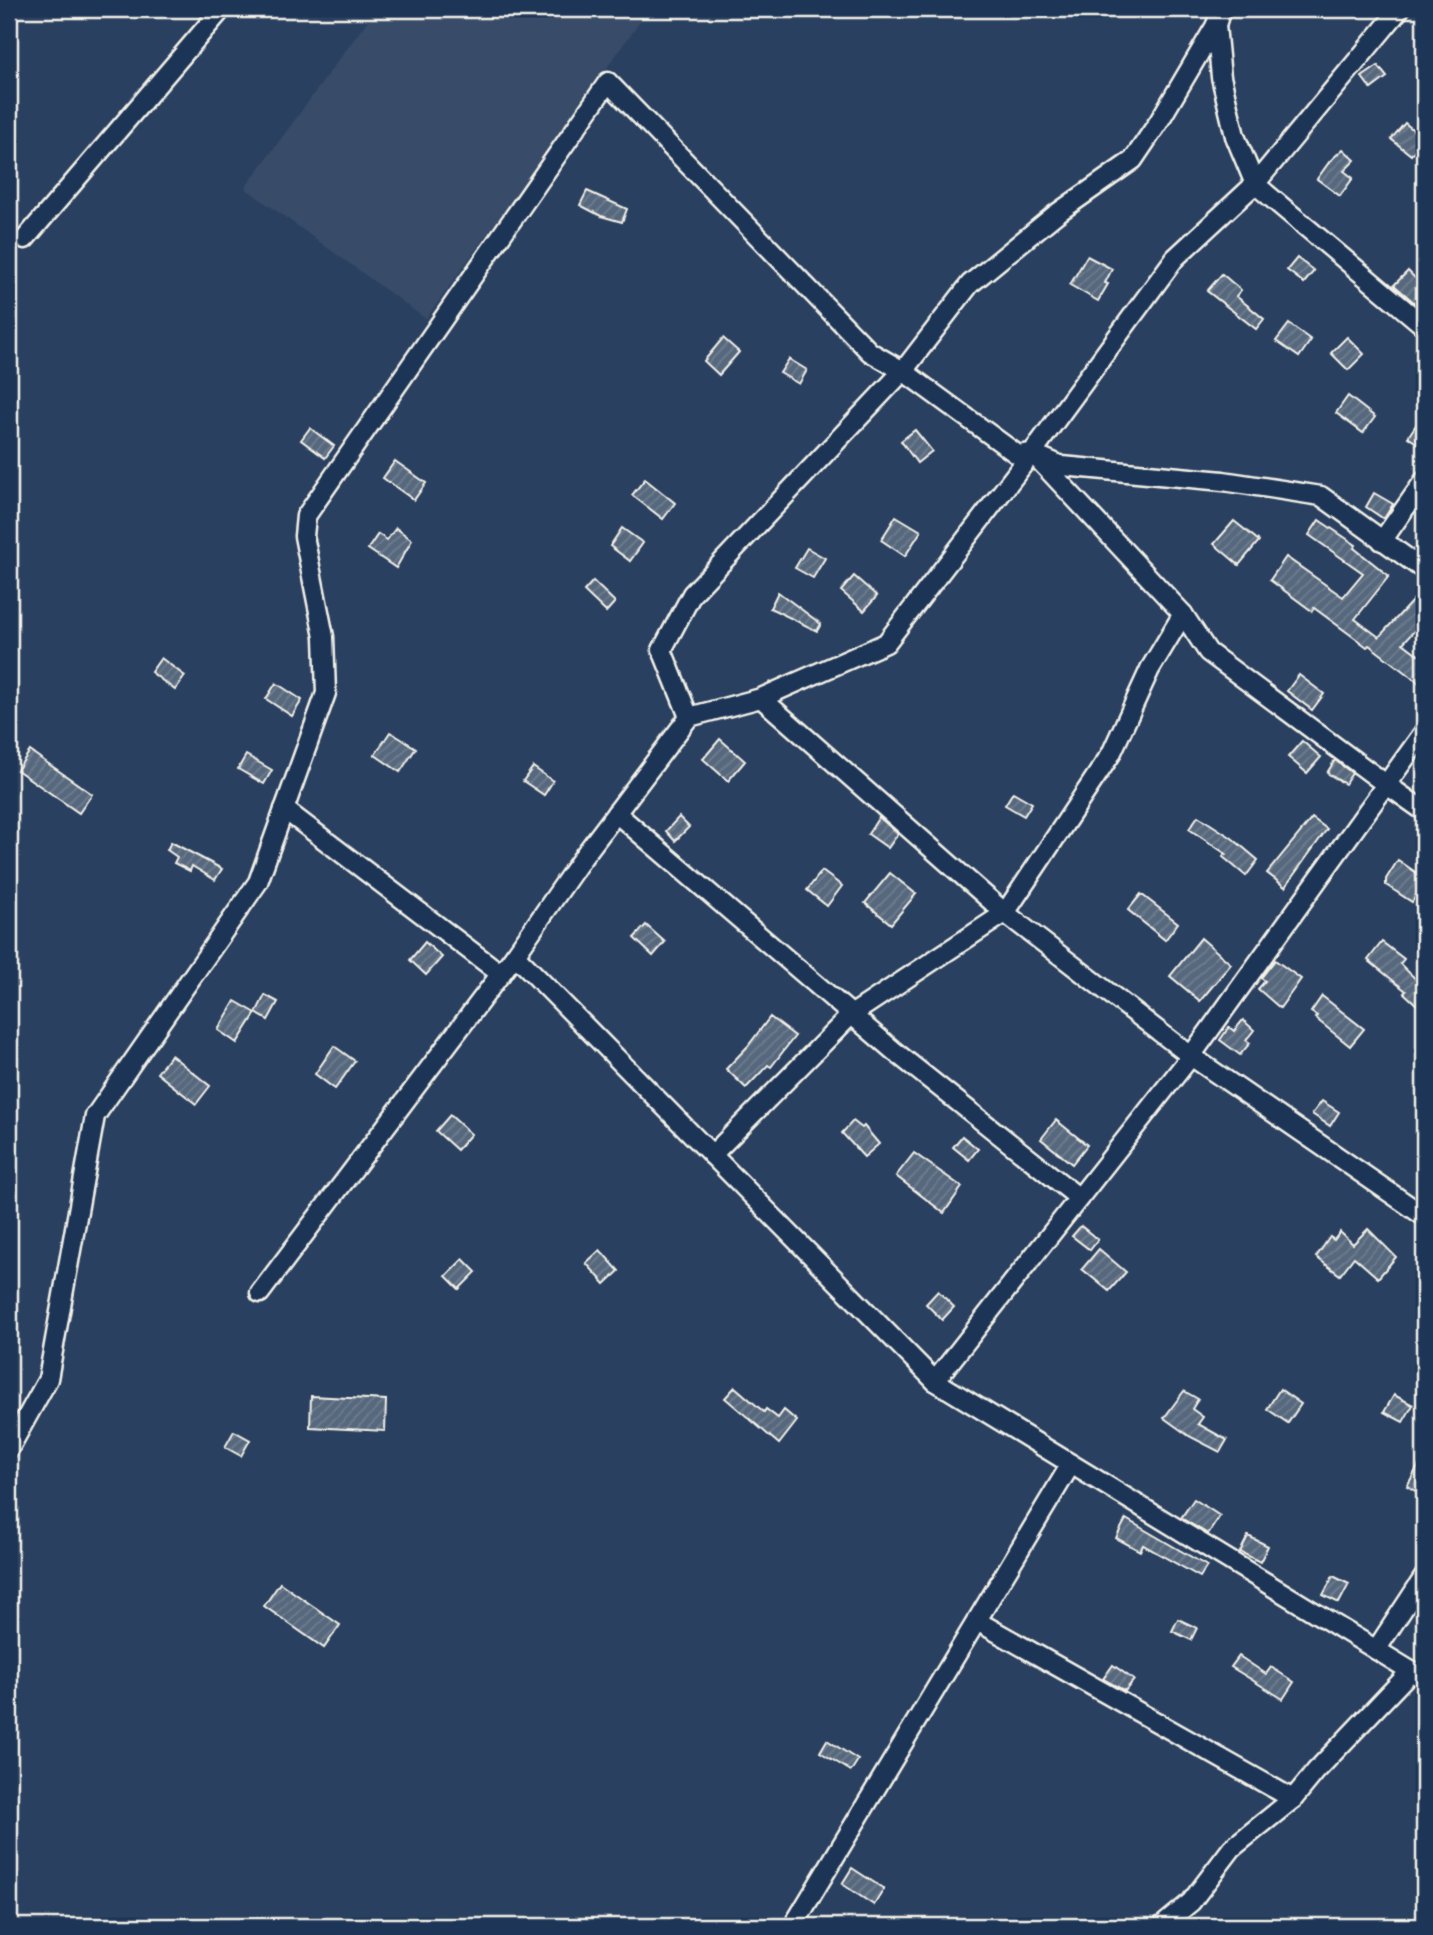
<svg xmlns="http://www.w3.org/2000/svg" width="1433" height="1935" font-family="Kalam,sans-serif">
  <style>
    .built { fill: #374c69 }
    .building { fill: url(#building-hatch); stroke: #f4f1e8; stroke-width: 2 }
    .lines { fill: none; stroke-linecap: round; stroke-linejoin: round }
    .street-casing { stroke: #f4f1e8; stroke-width: 23 }
    .street { stroke: #1d3557; stroke-width: 18 }
  </style>
  <defs>
    <pattern id="building-hatch" width="6" height="6" patternUnits="userSpaceOnUse" patternTransform="scale(1.75)"><rect width="6" height="6" fill="#56677d"/><path d="M-1 1l2-2M0 6l6-6M5 7l2-2" fill="none" stroke="#6f7d8f"/></pattern>
  </defs>
  <rect width="100%" height="100%" fill="#2a4060"/>
  <filter id="ink" filterUnits="userSpaceOnUse"><feTurbulence type="fractalNoise" baseFrequency=".0143" numOctaves="2"/><feDisplacementMap in="SourceGraphic" scale="14" xChannelSelector="R" yChannelSelector="G"/><feConvolveMatrix kernelMatrix="1 2 1 2 8 2 1 2 1" color-interpolation-filters="sRGB"/></filter>
  <g filter="url(#ink)">
    <!-- built -->
    <polygon class="built" points="376,9 649,9 426,319 245,188"/>
    <!-- building -->
    <g class="building">
      <polygon points="1378,66 1387,77 1371,89 1362,77"/>
      <polygon points="1405,123 1424,139 1411,155 1391,139"/>
      <polygon points="1343,149 1355,160 1344,171 1353,178 1340,196 1317,179 1330,161"/>
      <polygon points="587,191 627,209 622,222 601,216 580,205"/>
      <polygon points="1087,256 1112,269 1105,283 1108,284 1098,301 1070,285"/>
      <polygon points="1297,258 1314,271 1304,283 1287,270"/>
      <polygon points="1408,271 1424,287 1424,296 1416,304 1394,285"/>
      <polygon points="1222,274 1241,290 1236,296 1264,319 1256,329 1207,291"/>
      <polygon points="1289,324 1311,340 1299,357 1276,341"/>
      <polygon points="1347,337 1364,354 1348,370 1331,353"/>
      <polygon points="723,338 739,352 719,375 704,361"/>
      <polygon points="789,359 807,370 799,384 780,373"/>
      <polygon points="1348,396 1375,417 1363,433 1336,413"/>
      <polygon points="1424,413 1424,448 1408,437"/>
      <polygon points="310,428 334,446 325,458 301,440"/>
      <polygon points="915,430 932,451 917,463 901,441"/>
      <polygon points="395,461 426,483 414,500 383,478"/>
      <polygon points="645,479 675,503 663,519 632,495"/>
      <polygon points="1374,493 1393,504 1384,519 1366,507"/>
      <polygon points="896,516 921,531 905,556 881,540"/>
      <polygon points="1319,520 1356,545 1354,548 1389,576 1355,619 1379,637 1415,598 1424,606 1424,620 1403,643 1424,659 1424,687 1369,645 1367,647 1314,608 1312,611 1270,580 1286,557 1343,597 1363,573 1309,535"/>
      <polygon points="1234,521 1259,541 1239,565 1214,544"/>
      <polygon points="396,528 412,540 396,568 368,549 378,534 387,540"/>
      <polygon points="622,528 643,543 630,561 610,546"/>
      <polygon points="807,548 825,558 813,578 795,568"/>
      <polygon points="854,576 877,596 864,611 841,591"/>
      <polygon points="593,581 615,602 606,612 584,591"/>
      <polygon points="778,592 821,624 817,631 770,608"/>
      <polygon points="161,658 185,676 175,690 151,672"/>
      <polygon points="1299,675 1324,694 1312,710 1287,691"/>
      <polygon points="276,683 302,700 292,716 266,699"/>
      <polygon points="390,732 416,748 400,772 375,755"/>
      <polygon points="720,739 745,761 728,781 703,759"/>
      <polygon points="1302,741 1321,757 1307,773 1288,757"/>
      <polygon points="30,751 92,794 79,813 17,770"/>
      <polygon points="246,755 272,770 264,784 238,769"/>
      <polygon points="1335,760 1352,773 1345,784 1327,773"/>
      <polygon points="533,767 553,781 544,795 523,781"/>
      <polygon points="1013,792 1032,803 1024,816 1005,805"/>
      <polygon points="1198,816 1232,838 1258,860 1246,876 1223,857 1226,854 1189,829"/>
      <polygon points="679,817 689,827 675,841 666,831"/>
      <polygon points="879,817 898,834 888,848 868,834"/>
      <polygon points="1312,818 1327,829 1285,887 1267,873"/>
      <polygon points="171,842 222,869 215,880 192,866 190,871 174,863 177,857 167,850"/>
      <polygon points="1398,860 1424,878 1424,884 1412,902 1386,885 1386,879"/>
      <polygon points="822,871 842,886 827,906 807,890"/>
      <polygon points="890,873 916,894 891,924 865,903"/>
      <polygon points="1141,894 1178,923 1165,940 1128,910"/>
      <polygon points="646,925 665,942 653,956 634,938"/>
      <polygon points="1201,938 1231,964 1200,1001 1170,976"/>
      <polygon points="425,942 442,957 426,975 410,960"/>
      <polygon points="1382,942 1404,959 1400,964 1424,987 1424,998 1417,1005 1404,993 1406,991 1368,960"/>
      <polygon points="1275,960 1301,979 1280,1008 1258,989 1265,981 1261,978"/>
      <polygon points="265,995 278,1002 268,1020 256,1013"/>
      <polygon points="1322,996 1364,1029 1350,1046 1315,1018 1317,1016 1311,1012"/>
      <polygon points="235,1001 256,1013 237,1043 218,1030"/>
      <polygon points="770,1017 795,1036 771,1067 768,1065 746,1088 726,1069 748,1046"/>
      <polygon points="1243,1020 1254,1030 1246,1040 1250,1043 1240,1055 1220,1040 1229,1027 1234,1031"/>
      <polygon points="334,1046 355,1061 335,1089 315,1074"/>
      <polygon points="171,1055 210,1086 196,1104 157,1073"/>
      <polygon points="1322,1101 1339,1112 1330,1126 1312,1114"/>
      <polygon points="450,1115 471,1134 457,1150 436,1131"/>
      <polygon points="1056,1120 1087,1145 1072,1164 1041,1139"/>
      <polygon points="853,1121 862,1128 864,1126 879,1144 864,1157 842,1133"/>
      <polygon points="962,1136 978,1149 969,1160 953,1147"/>
      <polygon points="914,1153 962,1187 944,1213 896,1176"/>
      <polygon points="1081,1226 1098,1240 1090,1250 1072,1236"/>
      <polygon points="1368,1229 1396,1257 1378,1278 1354,1257 1340,1275 1316,1257 1330,1237 1334,1240 1340,1232 1353,1244"/>
      <polygon points="1099,1249 1126,1272 1109,1291 1082,1269"/>
      <polygon points="600,1250 619,1271 605,1284 586,1263"/>
      <polygon points="463,1259 476,1272 459,1289 446,1276"/>
      <polygon points="938,1291 954,1307 942,1320 926,1304"/>
      <polygon points="735,1387 764,1412 766,1409 778,1418 784,1410 797,1421 779,1444 725,1398"/>
      <polygon points="1280,1389 1301,1404 1288,1423 1267,1409"/>
      <polygon points="1184,1391 1198,1399 1192,1409 1203,1417 1198,1424 1227,1440 1220,1452 1189,1436 1164,1418"/>
      <polygon points="1394,1395 1413,1405 1403,1422 1384,1412"/>
      <polygon points="311,1396 386,1400 385,1431 310,1427"/>
      <polygon points="234,1431 250,1440 241,1456 225,1447"/>
      <polygon points="1424,1456 1424,1496 1407,1486"/>
      <polygon points="1194,1499 1220,1516 1208,1534 1181,1518"/>
      <polygon points="1126,1519 1207,1566 1200,1577 1143,1545 1140,1551 1116,1538"/>
      <polygon points="1248,1536 1268,1546 1260,1562 1240,1552"/>
      <polygon points="1333,1576 1349,1584 1339,1603 1323,1595"/>
      <polygon points="280,1583 340,1625 324,1648 264,1606"/>
      <polygon points="1178,1619 1197,1628 1191,1640 1172,1631"/>
      <polygon points="1239,1656 1266,1674 1271,1667 1294,1682 1283,1699 1231,1667"/>
      <polygon points="1113,1665 1134,1680 1125,1691 1103,1679"/>
      <polygon points="827,1740 858,1760 851,1771 820,1752"/>
      <polygon points="852,1868 884,1889 874,1905 842,1884"/>
    </g>
    <g class="lines">
      <!-- street casing -->
      <g class="street-casing">
        <g id="street">
          <polyline points="1221,9 1216,25 1221,77 1235,136 1255,184 1424,326"/>
          <polyline points="25,239 222,9"/>
          <polyline points="1039,460 1183,614 1208,652 1387,785 1424,811"/>
          <polyline points="1382,541 1424,481"/>
          <polyline points="761,698 886,643 1032,453 1175,258 1255,184 1400,9"/>
          <polyline points="689,717 761,698 1005,913 1191,1056 1424,1216"/>
          <polyline points="284,809 501,974"/>
          <polyline points="616,813 894,1051 1079,1198"/>
          <polyline points="515,955 935,1381 1424,1679"/>
          <polyline points="712,1155 851,1015 1005,913 1111,754 1150,669 1183,614"/>
          <polyline points="260,1293 515,955 583,857 689,717 662,650 692,594 903,371 970,284 1056,214 1133,160 1158,123 1216,25"/>
          <polyline points="935,1381 1191,1056 1424,732"/>
          <polyline points="9,1449 48,1379 95,1116 258,882 326,693 324,637 304,536 306,516 608,82 870,352 903,371 1018,455 1032,453 1062,466 1223,481 1321,496 1424,570"/>
          <polyline points="977,1621 1293,1799"/>
          <polyline points="1376,1650 1424,1577"/>
          <polyline points="793,1926 1071,1464"/>
          <polyline points="1162,1926 1191,1902 1232,1848 1293,1799 1316,1771 1411,1671"/>
        </g>
      </g>
      <!-- street -->
      <use href="#street" class="street"/>
    </g>
  </g>
  <!-- margin -->
  <rect width="1433" height="1935" fill="none" stroke="#1d3557" stroke-width="35"/>
  <rect x="18" y="18" width="1398" height="1900" fill="none" stroke="#f4f1e8" stroke-width="2.5" filter="url(#ink)"/>
</svg>
